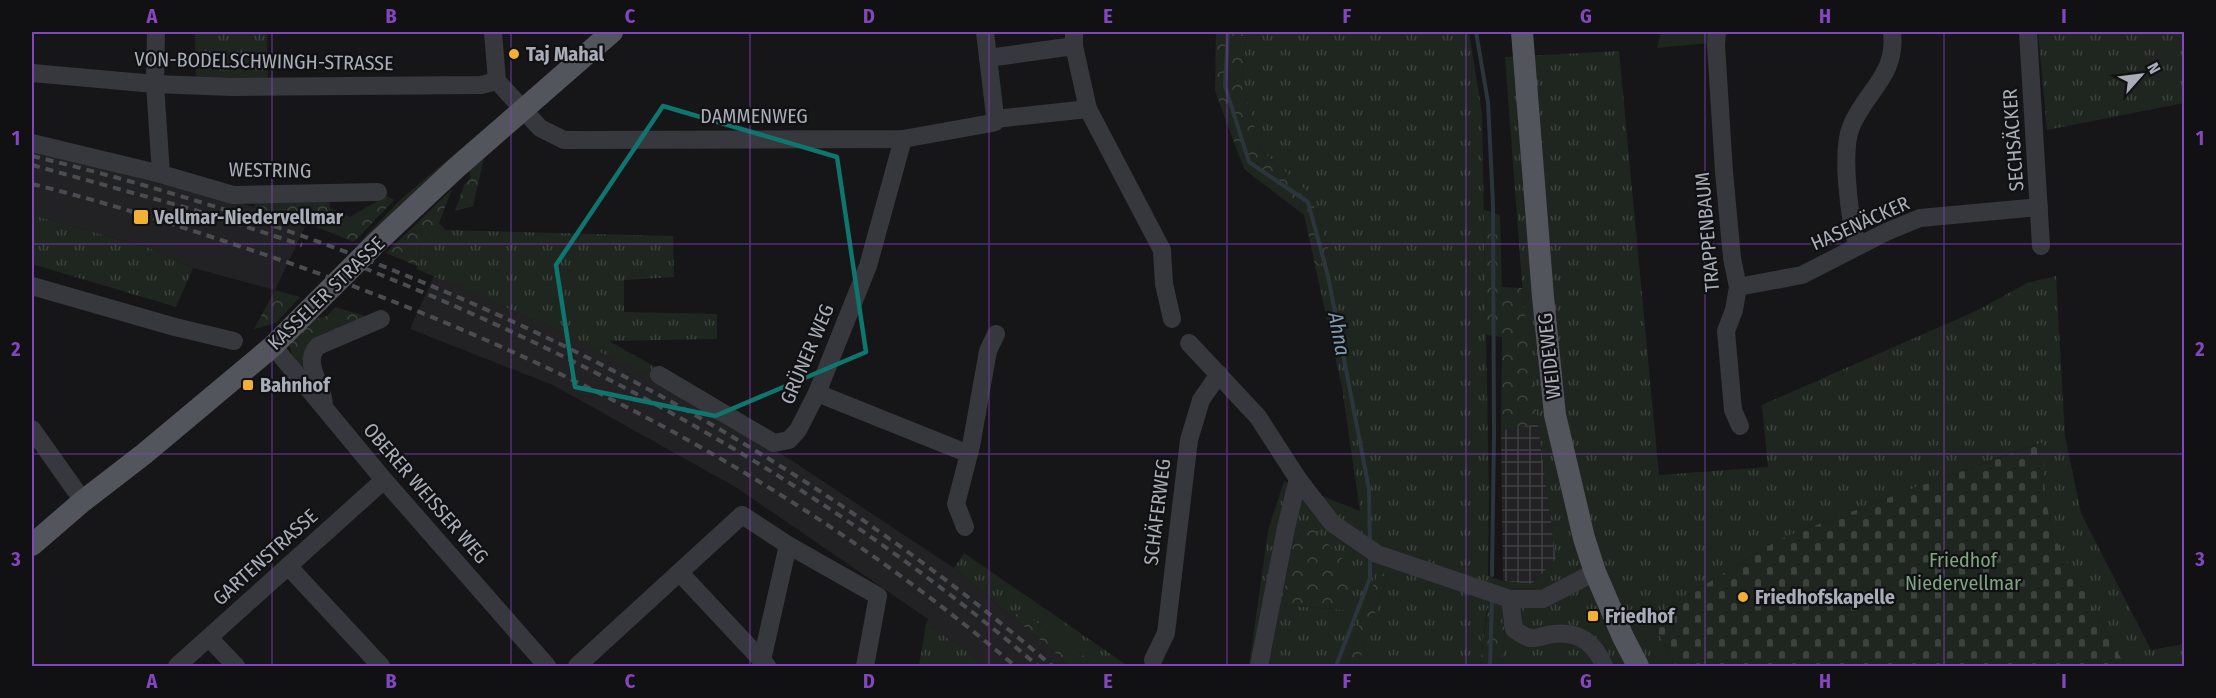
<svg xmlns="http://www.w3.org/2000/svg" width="2216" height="698" font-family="'Fira Sans Condensed',sans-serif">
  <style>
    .built { fill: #222225 }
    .industrial { fill: url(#industrial-grid) }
    .grass { fill: url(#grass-tufts); fill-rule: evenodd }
    .forest { fill: url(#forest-crowns) }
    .cemetery { fill: url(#cemetery-stones) }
    .park { fill: #1e261f }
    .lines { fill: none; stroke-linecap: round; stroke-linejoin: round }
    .stream { stroke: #2c353c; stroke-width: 4 }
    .minor { stroke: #37383d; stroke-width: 18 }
    .major { stroke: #53555c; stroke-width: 22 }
    .rail { stroke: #4a4c52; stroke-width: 4; stroke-dasharray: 8 6; stroke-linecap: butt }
    .marked { fill: none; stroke: #0f766e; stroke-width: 4.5; stroke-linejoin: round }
    .grid { fill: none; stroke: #8446be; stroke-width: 1.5; stroke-opacity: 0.55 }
    .poi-dot { fill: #f2b134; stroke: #111113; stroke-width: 2 }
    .labels { text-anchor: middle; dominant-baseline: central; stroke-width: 4.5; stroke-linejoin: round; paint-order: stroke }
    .poi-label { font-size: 20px; font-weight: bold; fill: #a8adb8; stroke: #111113; text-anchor: start }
    .street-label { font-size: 20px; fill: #a8adb8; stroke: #111113 }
    .park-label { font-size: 20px; fill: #7fa381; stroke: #111113 }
    .water-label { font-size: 21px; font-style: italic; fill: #7f9bb3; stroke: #111113 }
    .neatline { fill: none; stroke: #8446be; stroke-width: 2 }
    .grid-label { font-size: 20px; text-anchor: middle; font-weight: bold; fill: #8446be }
  </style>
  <defs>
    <pattern id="industrial-grid" width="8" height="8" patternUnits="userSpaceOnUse" patternTransform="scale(1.5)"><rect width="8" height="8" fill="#222225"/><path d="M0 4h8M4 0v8" fill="none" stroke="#3f3f43"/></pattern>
    <pattern id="grass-tufts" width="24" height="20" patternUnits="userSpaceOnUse" patternTransform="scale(1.5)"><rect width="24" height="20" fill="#1e261f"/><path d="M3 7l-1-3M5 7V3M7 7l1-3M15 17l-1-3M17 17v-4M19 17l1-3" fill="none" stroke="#3c433d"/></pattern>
    <pattern id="forest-crowns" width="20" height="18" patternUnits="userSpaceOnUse" patternTransform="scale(1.5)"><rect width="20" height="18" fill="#1e261f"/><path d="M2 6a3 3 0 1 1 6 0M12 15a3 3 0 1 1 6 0" fill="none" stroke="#3c433d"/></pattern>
    <pattern id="cemetery-stones" width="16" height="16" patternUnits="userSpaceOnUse" patternTransform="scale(1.5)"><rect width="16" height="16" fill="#1e261f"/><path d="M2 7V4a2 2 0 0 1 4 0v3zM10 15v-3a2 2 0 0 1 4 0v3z" fill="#3c433d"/></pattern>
  </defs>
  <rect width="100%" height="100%" fill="#161618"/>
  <!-- built -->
  <g class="built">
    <polygon points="32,149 142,174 307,223 275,290 193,268 149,248 32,215"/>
    <polygon points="434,276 551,327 641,372 791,460 954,568 1071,666 983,666 963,648 926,624 928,619 737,488 553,385 410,329"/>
  </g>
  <!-- industrial -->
  <polygon class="industrial" points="1538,424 1556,559 1532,584 1503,581 1501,430"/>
  <!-- grass -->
  <g class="grass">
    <polygon points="195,32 267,32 268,79 196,78"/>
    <path d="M1247,32h222l13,81 7,382 -1,81 15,5 29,3 24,-25 -30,-223 -21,-279 114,-6 40,424 109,-8 -6,-62 216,-95 49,-27 29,-7 9,160 16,77 70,137 33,-6v22h-63l3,-2 -72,-131 -7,-39 -4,-51 -135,48 -126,48 -130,79 26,48h-174l3,-39 -18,-19 -7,58h-122l30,-92 -9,-1 -16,39 -16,54h-98l19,-135 16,-50 76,30 -18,-123 -27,-123 17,-5 -22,-66 -49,-44 -20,-71zM1308,523l38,87 -63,-5 7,-57z"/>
    <polygon points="2038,32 2184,32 2184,103 2047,130"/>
    <polygon points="510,107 364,245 359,243 400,200"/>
    <polygon points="32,215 149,248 193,268 176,307 32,264"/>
    <polygon points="439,223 446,230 673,236 674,277 624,280 624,312 717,314 717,339 609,341 661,370 655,380 551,327 417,269 420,244"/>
    <polygon points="964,553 1128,666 1098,666 1019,610 1014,618 954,568"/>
    <polygon points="926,624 963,648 983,666 919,666"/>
  </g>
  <!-- forest -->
  <g class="forest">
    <polygon points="1216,32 1247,32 1241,79 1261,150 1310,194 1332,260 1315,265 1304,215 1244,169 1215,91"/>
    <polygon points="484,158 473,206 455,211 464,185 471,177 469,171"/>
    <polygon points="452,189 439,223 420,244 417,266 386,253"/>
    <polygon points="386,196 394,200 354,242 307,223 254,207 258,198 329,200 330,208 350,217"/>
    <polygon points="1484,210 1500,215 1502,287 1522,288 1538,424 1501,430 1502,337 1486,335"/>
    <polygon points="275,290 300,297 276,323 254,329"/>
    <polygon points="335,307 365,316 353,326 316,342 320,396 295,365 289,344 312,320 327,316"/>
    <polygon points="1308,523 1351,568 1346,610 1283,605 1290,548"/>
    <polygon points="1378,573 1388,574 1358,666 1347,666 1363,612"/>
    <polygon points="1488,607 1505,627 1502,666 1480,666"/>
    <polygon points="1019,610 1098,666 1071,666 1014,618"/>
  </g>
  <!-- cemetery -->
  <polygon class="cemetery" points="2042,443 2045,494 2052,533 2124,664 2121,666 1676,666 1650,618 1780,539 1906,491"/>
  <!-- park -->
  <polygon class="park" points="1661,32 1709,32 1710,43 1657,48"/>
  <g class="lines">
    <!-- stream -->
    <g class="stream">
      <polyline points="1228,32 1225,86 1249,162 1308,202 1328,276 1369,489 1370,541"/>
      <polyline points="1476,32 1488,102 1493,204 1494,436 1492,575"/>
      <polyline points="1336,666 1370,578 1370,558"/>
      <polyline points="1490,666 1492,602"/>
    </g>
    <!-- minor -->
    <g class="minor">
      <polyline points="156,32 155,84 161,174 233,195 378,192"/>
      <polyline points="493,32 497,81 540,128 564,140 903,139 992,123 995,122 995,116 985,32"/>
      <polyline points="1074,32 1074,46 1088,109 1162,250 1164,284 1172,319"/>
      <polyline points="1717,32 1716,45 1724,172 1732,258 1738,287 1734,310 1726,331 1733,410 1740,426"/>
      <polyline points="2028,32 2041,246"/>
      <polyline points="988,58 1074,46"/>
      <polyline points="32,73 155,84 232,87 481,85 497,81"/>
      <polyline points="995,119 1088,109"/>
      <polyline points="32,143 161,174"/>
      <path d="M1858,246c-9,-26 -17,-95 -7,-119 15,-37 46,-51 41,-95"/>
      <polyline points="32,286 175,327 234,341"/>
      <polyline points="1738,287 1802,275 1886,232 1920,218 2039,207"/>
      <polyline points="1189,343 1258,417 1298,479 1332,523 1377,554 1510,599 1543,599 1595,572"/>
      <polyline points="273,346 384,480 547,666"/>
      <polyline points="659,375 774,443 789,440 798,430 817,393 868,266 903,139"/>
      <polyline points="817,393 969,454"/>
      <path d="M324,405c0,-20 -23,-42 -6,-59l63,-27"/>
      <polyline points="32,429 83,501"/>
      <polyline points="965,527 956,504 971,446 988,351 996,334"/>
      <polyline points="288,566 381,666"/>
      <polyline points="680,573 767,666"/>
      <path d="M1510,599l4,30c5,4 11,8 17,9 7,1 16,-4 23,-4 25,-3 41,9 50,32"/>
      <polyline points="209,638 236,666"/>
      <polyline points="762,660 788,545"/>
      <polyline points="1153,660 1166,633 1189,440 1201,400 1219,374"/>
      <polyline points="177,666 384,480"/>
      <polyline points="577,666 742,515 788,545 878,596 865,666"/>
      <polyline points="1259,666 1286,528 1298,479"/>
    </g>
    <!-- major -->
    <g class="major">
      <polyline points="1522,32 1543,297 1555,415 1584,538 1595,572 1623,637 1638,666"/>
      <polyline points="32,545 83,501 144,454 273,346 376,243 455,169 612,32"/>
    </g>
    <!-- rail -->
    <g class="rail">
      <path d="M32,156c373,89 729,259 1020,510"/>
      <polyline points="32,165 195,210 302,245"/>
      <path d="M32,184c70,17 138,39 207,62 283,93 548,226 776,420"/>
      <path d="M364,268c245,98 473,226 674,398"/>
    </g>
  </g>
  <!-- marked area -->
  <path class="marked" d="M663,106l174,51 29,195 -151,64 -140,-29 -19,-122z"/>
  <!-- grid -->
  <path class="grid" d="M272,32v634M511,32v634M750,32v634M989,32v634M1227,32v634M1466,32v634M1705,32v634M1944,32v634M32,244h2152M32,454h2152"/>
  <!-- markers -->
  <g class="poi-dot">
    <circle cx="514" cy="54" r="6"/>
    <rect x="133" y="209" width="16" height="16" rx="3"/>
    <rect x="242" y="379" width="12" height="12" rx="3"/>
    <circle cx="1743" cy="597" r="6"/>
    <rect x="1587" y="610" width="12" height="12" rx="3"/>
  </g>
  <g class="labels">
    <!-- poi labels -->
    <g class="poi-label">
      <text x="526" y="54">Taj Mahal</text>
      <text x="154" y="217">Vellmar-Niedervellmar</text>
      <text x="260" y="385">Bahnhof</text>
      <text x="1755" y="597">Friedhofskapelle</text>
      <text x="1605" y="616">Friedhof</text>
    </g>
    <!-- street labels -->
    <g class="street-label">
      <text transform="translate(264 61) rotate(1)">VON-BODELSCHWINGH-STRASSE</text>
      <text x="754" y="116">DAMMENWEG</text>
      <text transform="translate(2013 140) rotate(-94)">SECHSÄCKER</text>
      <text transform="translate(270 170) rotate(1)">WESTRING</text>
      <text transform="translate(1860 223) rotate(-24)">HASENÄCKER</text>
      <text transform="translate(1707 232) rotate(-95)">TRAPPENBAUM</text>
      <text transform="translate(326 293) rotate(-44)">KASSELER STRASSE</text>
      <text transform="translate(807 354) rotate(-67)">GRÜNER WEG</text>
      <text transform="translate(1549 356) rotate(-96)">WEIDEWEG</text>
      <text transform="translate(426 493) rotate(49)">OBERER WEISSER WEG</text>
      <text transform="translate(1157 512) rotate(-83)">SCHÄFERWEG</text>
      <text transform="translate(265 557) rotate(-42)">GARTENSTRASSE</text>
    </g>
    <!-- park labels -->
    <g class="park-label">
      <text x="1963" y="560">Friedhof<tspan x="1963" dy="23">Niedervellmar</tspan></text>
    </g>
    <!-- water labels -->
    <g class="water-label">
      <text transform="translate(1339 334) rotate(79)">Ahna</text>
    </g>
  </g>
  <!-- border -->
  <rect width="2216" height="698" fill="none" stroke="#111113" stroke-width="66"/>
  <!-- north arrow -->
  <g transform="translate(2141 75) rotate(62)" stroke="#111113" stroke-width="4.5" paint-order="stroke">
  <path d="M0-4.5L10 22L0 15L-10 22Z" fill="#a8adb8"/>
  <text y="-9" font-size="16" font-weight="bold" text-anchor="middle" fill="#a8adb8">N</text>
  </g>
  <rect x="33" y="33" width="2150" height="632" class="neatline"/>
  <g class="grid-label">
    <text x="152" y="23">A</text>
    <text x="391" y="23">B</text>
    <text x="630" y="23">C</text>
    <text x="869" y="23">D</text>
    <text x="1108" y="23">E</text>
    <text x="1347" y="23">F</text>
    <text x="1586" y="23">G</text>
    <text x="1825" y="23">H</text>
    <text x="2064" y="23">I</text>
    <text x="16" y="145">1</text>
    <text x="2200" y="145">1</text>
    <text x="16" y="356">2</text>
    <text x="2200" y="356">2</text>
    <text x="16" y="566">3</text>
    <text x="2200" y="566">3</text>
    <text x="152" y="688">A</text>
    <text x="391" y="688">B</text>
    <text x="630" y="688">C</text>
    <text x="869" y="688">D</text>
    <text x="1108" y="688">E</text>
    <text x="1347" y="688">F</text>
    <text x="1586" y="688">G</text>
    <text x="1825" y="688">H</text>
    <text x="2064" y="688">I</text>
  </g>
</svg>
